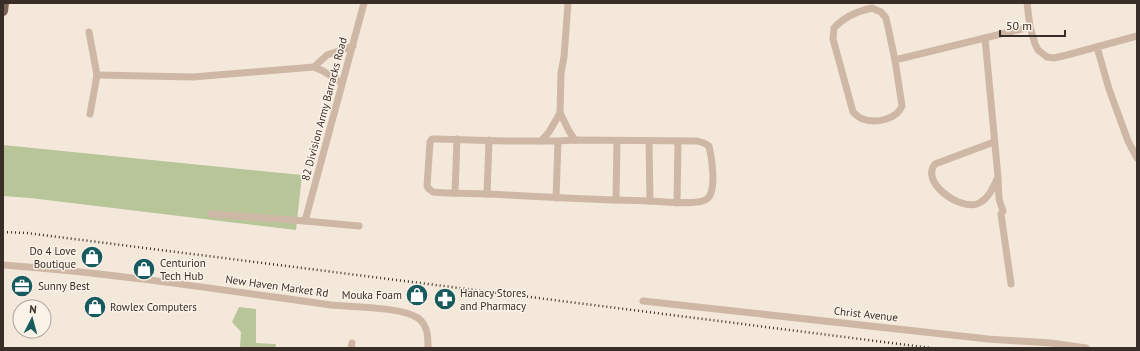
<svg xmlns="http://www.w3.org/2000/svg" width="1140" height="351" font-family="'PT Sans',sans-serif">
  <style>
    .green { fill: #b7c599 }
    .lines { fill: none; stroke-linecap: round; stroke-linejoin: round }
    .street { stroke: #ceb7a5; stroke-width: 7 }
    .primary { stroke: #7c6357; stroke-width: 10 }
    .rail { stroke: #392d27; stroke-width: 2.5; stroke-dasharray: 1 3; stroke-linecap: butt }
    .labels { text-anchor: middle; dominant-baseline: central; stroke-width: 3; stroke-linejoin: round; paint-order: stroke }
    .street-label { font-size: 11px; fill: #392d27; stroke: #fbf2e8 }
    .poi-label { font-size: 11px; fill: #392d27; stroke: #fbf2e8; text-anchor: start }
  </style>
  <rect width="100%" height="100%" fill="#f4e8db"/>
  <!-- green -->
  <g class="green">
    <polygon points="3,145 302,175 296,230 30,198 3,196"/>
    <polygon points="239,307 256,309 256,343 276,344 275,348 240,348 241,332 232,322"/>
  </g>
  <g class="lines">
    <!-- street -->
    <g class="street">
      <polyline points="1027,3 1030,27 1035,44 1038,50 1047,57 1054,58 1067,55 1137,36"/>
      <path d="M872,8l9,4 5,6 9,42 7,46c-5,13 -26,18 -39,13 -4,-1 -7,-4 -10,-7l-20,-73 1,-11c10,-11 24,-17 38,-20z"/>
      <polyline points="89,32 97,75 90,114"/>
      <path d="M985,38l13,139c-5,11 -10,23 -21,27 -18,6 -57,-22 -42,-40l59,-22"/>
      <polyline points="1097,47 1109,89 1128,141 1137,158"/>
      <polyline points="895,60 1030,27"/>
      <polyline points="314,67 327,55 353,46"/>
      <polyline points="97,75 193,77 314,67 323,71 342,83"/>
      <polyline points="560,113 569,131 575,140"/>
      <polyline points="541,141 549,132 560,113 561,73 564,57 568,3"/>
      <polyline points="649,141 650,201"/>
      <polyline points="998,179 999,199 1003,211 1001,214 1011,284"/>
      <polyline points="455,193 457,139"/>
      <polyline points="487,194 489,140"/>
      <path d="M556,198l2,-57h-53l-69,-2h-4l-2,3 -3,44 2,3 4,3c19,2 37,1 55,2 54,3 108,6 161,7 12,0 49,5 58,-2 10,-8 5,-41 2,-53l-5,-3 -7,-2 -122,-1 -17,1"/>
      <polyline points="616,200 617,141"/>
      <polyline points="677,203 678,141"/>
      <polyline points="211,214 305,221 364,3"/>
      <polyline points="305,221 359,226"/>
      <path d="M3,265c110,8 219,25 328,40 21,2 71,2 87,13 10,8 10,18 10,30"/>
      <polyline points="643,301 988,339 1051,343 1086,348"/>
      <polyline points="351,348 352,343"/>
    </g>
    <!-- primary -->
    <polyline class="primary" points="3,11 4,3"/>
    <!-- rail -->
    <polyline class="rail" points="3,232 27,233 931,348"/>
  </g>
  <!-- icons -->
  <defs>
    <g id="shop-disc" transform="scale(1.15)"><circle r="9.5" fill="#185b5f" stroke="#fbf2e8"/><path d="M-5-2.5h2.3a2.7 3.5 0 0 1 5.4 0H5L5.5 6h-11ZM-1.5-2.5h3a1.5 2.3 0 0 0-3 0Z" fill="#fff"/></g>
    <g id="office-disc" transform="scale(1.15)"><circle r="9.5" fill="#185b5f" stroke="#fbf2e8"/><path d="M-6-3h4V-5.5h4V-3h4V5H-6ZM-1-4.5V-3h2v-1.5ZM-6 0V1H6V0Z" fill="#fff"/></g>
    <g id="pharmacy-disc" transform="scale(1.15)"><circle r="9.5" fill="#185b5f" stroke="#fbf2e8"/><path d="M-2-6h4v4h4v4h-4v4h-4v-4h-4v-4h4Z" fill="#fff"/></g>
  </defs>
  <g fill-rule="evenodd">
    <use href="#shop-disc" x="92" y="257"/>
    <use href="#shop-disc" x="144" y="269"/>
    <use href="#office-disc" x="22" y="286"/>
    <use href="#shop-disc" x="417" y="295"/>
    <use href="#pharmacy-disc" x="445" y="299"/>
    <use href="#shop-disc" x="95" y="307"/>
  </g>
  <g class="labels">
    <!-- street labels -->
    <g class="street-label">
      <text transform="translate(324 109) rotate(-75)">82 Division Army Barracks Road</text>
      <text transform="translate(277 286) rotate(8)">New Haven Market Rd</text>
      <text transform="translate(866 314) rotate(6)">Christ Avenue</text>
    </g>
    <!-- poi labels -->
    <g class="poi-label">
      <text x="76" y="251" text-anchor="end">Do 4 Love<tspan x="76" dy="13">Boutique</tspan></text>
      <text x="160" y="263">Centurion<tspan x="160" dy="13">Tech Hub</tspan></text>
      <text x="38" y="286">Sunny Best</text>
      <text x="460" y="293">Hanacy Stores<tspan x="460" dy="13">and Pharmacy</tspan></text>
      <text x="402" y="295" text-anchor="end">Mouka Foam</text>
      <text x="110" y="307">Rowlex Computers</text>
    </g>
  </g>
  <!-- border -->
  <rect width="1140" height="351" fill="none" stroke="#392d27" stroke-width="8"/>
  <!-- north arrow -->
  <g transform="translate(32 319) rotate(6)"><circle r="19" fill="#fbf2e8" stroke="#ada39b"/>
  <path d="M0-3L7 15L0 10L-7 15Z" fill="#185b5f"/>
  <text y="-6" font-size="11" font-weight="bold" text-anchor="middle" fill="#392d27">N</text>
  </g>
  <!-- scale -->
  <path d="M1000 30v6h65v-6" fill="none" stroke="#392d27" stroke-width="2"/>
  <text x="1006" y="30" font-size="12" fill="#392d27" stroke="#fbf2e8" stroke-width="3" paint-order="stroke">50 m</text>
</svg>
